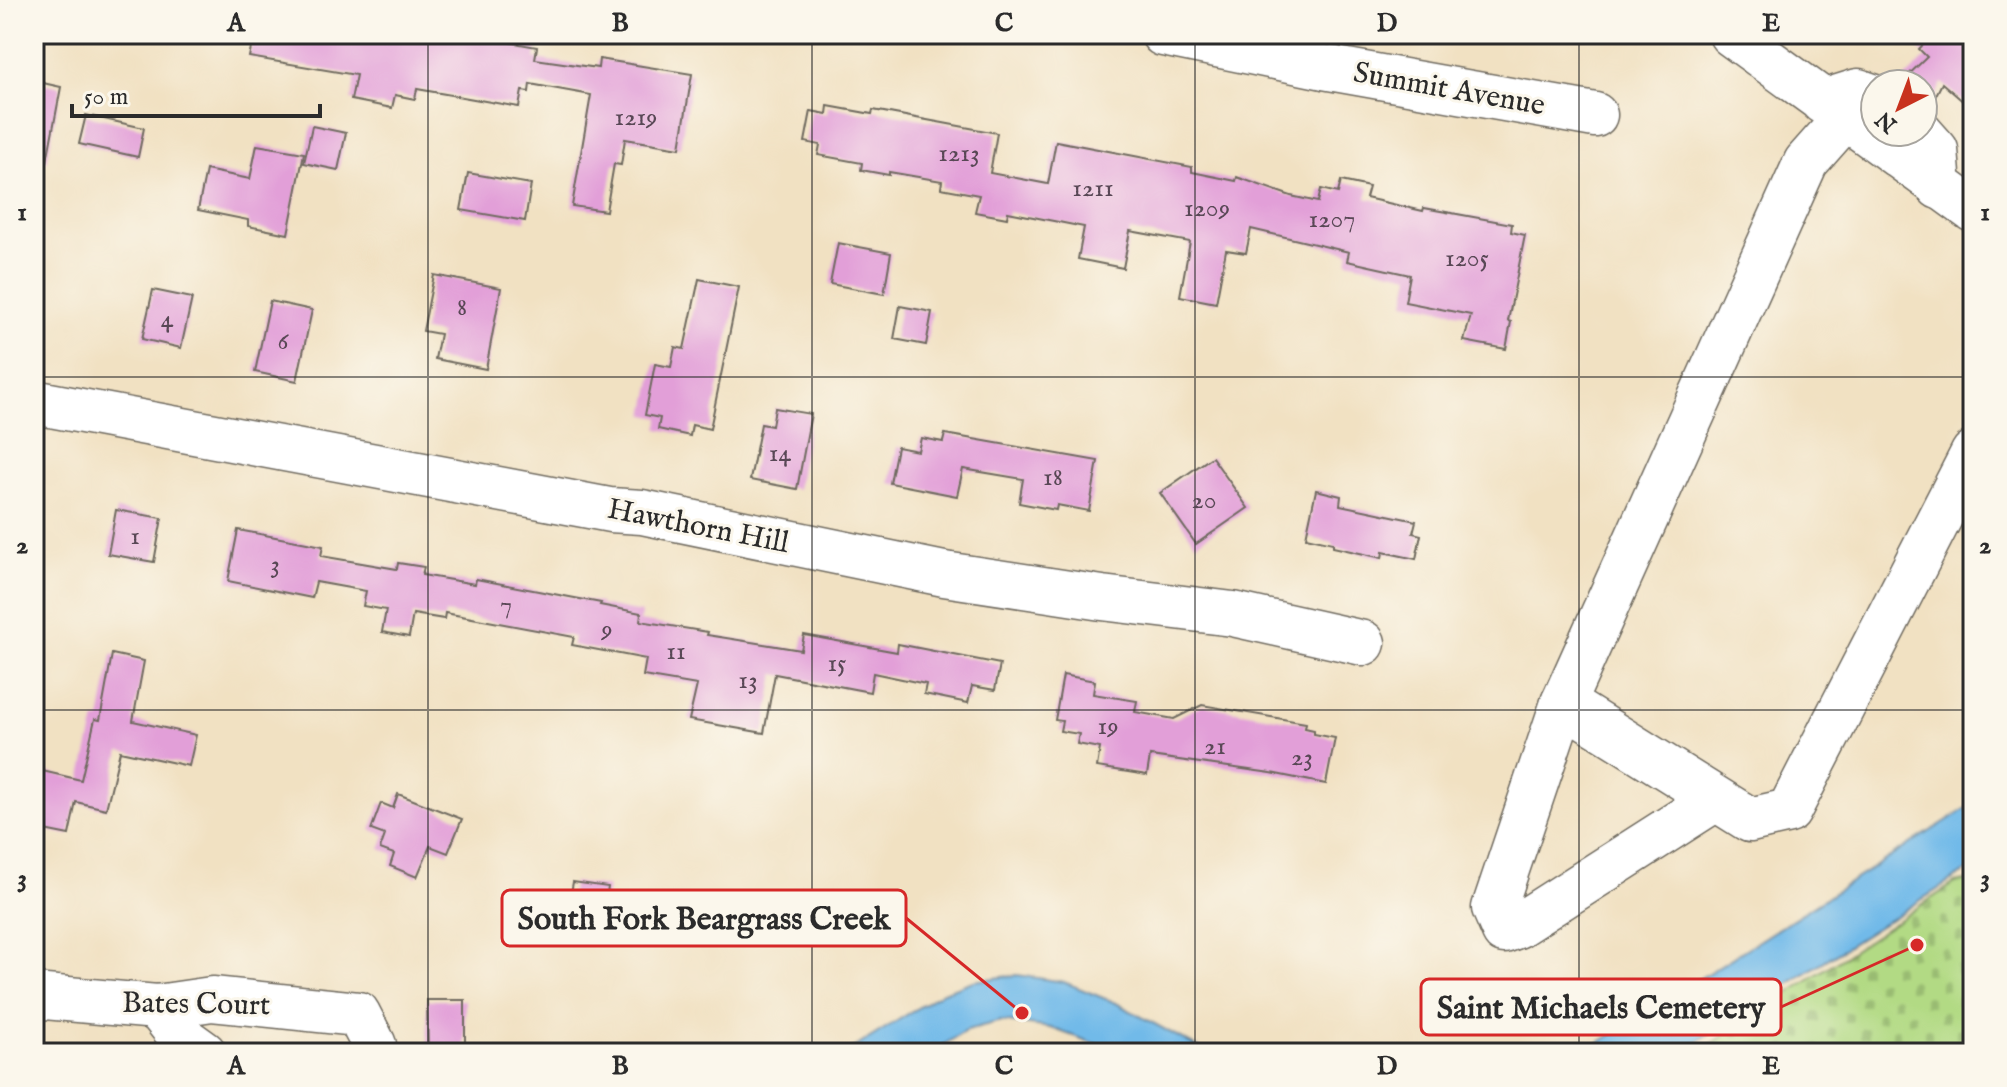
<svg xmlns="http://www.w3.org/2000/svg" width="2007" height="1087" font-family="'IM FELL English',serif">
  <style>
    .cemetery { fill: url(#cemetery-stones); stroke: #6e8258; stroke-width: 2 }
    .water { fill: #71bae9; stroke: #4e728a; stroke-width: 2 }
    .building { fill: #e29fd8 }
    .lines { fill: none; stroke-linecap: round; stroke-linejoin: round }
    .minor-casing { stroke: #706b60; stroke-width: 47 }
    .minor { stroke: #fff; stroke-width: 44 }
    .grid { fill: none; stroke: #2b2b2b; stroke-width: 2; stroke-opacity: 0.55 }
    .labels { text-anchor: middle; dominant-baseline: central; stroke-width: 6; stroke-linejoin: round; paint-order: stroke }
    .number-label { font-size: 26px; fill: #594856 }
    .street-label { font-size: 30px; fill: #2b2b2b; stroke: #fbf7ec }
    .leader { fill: none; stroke: #d62828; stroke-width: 3 }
    .callout-dot { fill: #d62828; stroke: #fbf7ec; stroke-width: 3 }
    .callout { fill: #fbf7ec; stroke: #d62828; stroke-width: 3 }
    .callout-label { font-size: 32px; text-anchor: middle; font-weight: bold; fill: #2b2b2b }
    .neatline { fill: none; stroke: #2b2b2b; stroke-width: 3 }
    .grid-label { font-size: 26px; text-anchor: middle; font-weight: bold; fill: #2b2b2b }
  </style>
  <defs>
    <pattern id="cemetery-stones" width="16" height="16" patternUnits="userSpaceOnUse" patternTransform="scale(2)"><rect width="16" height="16" fill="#b2da84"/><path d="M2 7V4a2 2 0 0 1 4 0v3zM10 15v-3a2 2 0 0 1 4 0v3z" fill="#99bb72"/></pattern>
  </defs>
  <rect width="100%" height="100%" fill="#fbf7ec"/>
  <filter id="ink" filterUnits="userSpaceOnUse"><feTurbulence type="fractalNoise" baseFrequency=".0125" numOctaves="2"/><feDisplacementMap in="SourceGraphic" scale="16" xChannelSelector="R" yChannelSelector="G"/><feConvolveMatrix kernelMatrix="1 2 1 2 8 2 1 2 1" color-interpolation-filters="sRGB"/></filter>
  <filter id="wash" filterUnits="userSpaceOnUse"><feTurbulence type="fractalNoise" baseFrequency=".006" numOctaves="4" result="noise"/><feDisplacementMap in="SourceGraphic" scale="32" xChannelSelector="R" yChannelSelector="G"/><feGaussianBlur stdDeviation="1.8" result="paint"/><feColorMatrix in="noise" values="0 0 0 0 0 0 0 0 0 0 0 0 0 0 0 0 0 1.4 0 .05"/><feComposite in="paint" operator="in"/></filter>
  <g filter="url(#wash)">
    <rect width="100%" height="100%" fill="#f1e1c2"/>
    <!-- cemetery -->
    <polygon class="cemetery" points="1973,880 1973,1053 1698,1053 1955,883"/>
    <!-- water -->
    <g class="water">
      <polygon points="1973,804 1973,867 1679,1053 1583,1053"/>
      <polygon points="1017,975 1064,982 1118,1004 1208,1053 1114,1053 1096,1044 1051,1028 1001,1021 967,1030 931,1053 846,1053 943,992 973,981"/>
    </g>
    <g id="blocks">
      <!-- building -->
      <g class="building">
        <polygon points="254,34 464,34 537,47 535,59 598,68 599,59 692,74 680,148 625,139 621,165 614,164 606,211 572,206 591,95 530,84 529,92 522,91 519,107 417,89 415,99 395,95 392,108 351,100 356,75 249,57"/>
        <polygon points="1933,34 1973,34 1973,110 1942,83 1929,109 1923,108 1923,84 1899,84 1927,57 1919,49"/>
        <polygon points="34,81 61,87 47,161 34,160"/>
        <polygon points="828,106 872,114 873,110 997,133 990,173 1048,184 1056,141 1192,167 1192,172 1236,181 1237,177 1291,196 1318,202 1321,189 1338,193 1341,181 1369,187 1366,198 1423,211 1424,208 1512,224 1511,232 1525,235 1508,321 1511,322 1506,349 1464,341 1471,315 1405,302 1410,275 1347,261 1349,252 1251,229 1246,253 1226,250 1216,303 1180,296 1190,242 1130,231 1123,268 1078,259 1084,227 1008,212 1007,218 975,212 979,195 941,188 942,181 889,172 889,175 861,170 862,163 818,155 820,145 805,142 811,111 827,114"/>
        <polygon points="86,115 144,128 138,157 79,144"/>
        <polygon points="312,126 346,133 338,170 304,163"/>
        <polygon points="257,145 304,153 288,234 248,226 248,220 198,210 206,170 250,179"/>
        <polygon points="468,173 531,184 525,221 461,210"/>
        <polygon points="838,243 891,253 884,294 830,284"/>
        <polygon points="434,275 501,288 486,369 435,359 440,334 423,331"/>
        <polygon points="699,279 739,287 710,429 692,425 690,436 658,429 660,418 645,415 655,364 671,367 675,347 684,349"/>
        <polygon points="153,290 192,298 181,348 142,339"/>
        <polygon points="270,301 312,310 297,381 255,372"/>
        <polygon points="900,306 932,312 926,345 894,339"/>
        <polygon points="775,408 811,414 797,489 750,480 761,424 772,426"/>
        <polygon points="945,434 1098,461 1089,511 1057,505 1056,510 1019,503 1023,479 963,469 957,496 890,483 897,447 918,451 921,438 943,442"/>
        <polygon points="1212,457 1248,508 1196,544 1160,493"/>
        <polygon points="1316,490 1341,496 1340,505 1416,521 1413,533 1421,535 1416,559 1383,552 1382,558 1333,547 1333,543 1306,537"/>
        <polygon points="116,510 162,518 154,562 108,554"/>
        <polygon points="238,530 323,546 321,556 397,569 398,563 424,567 422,575 475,584 476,579 601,603 600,605 641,613 640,621 708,632 707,635 801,650 804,635 897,652 898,644 1000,664 995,690 972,686 968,703 924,694 926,684 873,673 870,692 775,674 764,733 689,720 697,685 643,676 646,659 572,645 574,637 445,613 444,619 413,614 409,637 382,632 386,610 363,606 366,591 316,582 312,598 228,581"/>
        <polygon points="112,654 144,661 133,721 196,735 189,766 120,751 106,809 76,802 69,835 34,828 34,769 81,780 95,719 100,720"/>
        <polygon points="1063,675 1095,681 1093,694 1137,701 1135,712 1174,719 1202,705 1306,723 1305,728 1314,730 1314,734 1335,738 1326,784 1271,773 1150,756 1147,775 1097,767 1100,748 1077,744 1079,734 1060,731 1062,721 1055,720"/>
        <polygon points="398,794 462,819 448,853 430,846 417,877 390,866 394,854 380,849 385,835 371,830 381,803 393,808"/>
        <polygon points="573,882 608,887 601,933 565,927"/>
        <polygon points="427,1000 465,1000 465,1051 428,1051"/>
      </g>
    </g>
  </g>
  <g filter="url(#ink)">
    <use href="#blocks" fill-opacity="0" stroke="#706b60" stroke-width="2"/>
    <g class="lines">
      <!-- minor casing -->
      <g class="minor-casing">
        <g id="minor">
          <polyline points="1163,34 1324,67 1595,115"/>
          <polyline points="1731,34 1973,210"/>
          <polyline points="1823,102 1858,91 1875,97"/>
          <polyline points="1845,118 1806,162 1563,703 1750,820 1789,811 1973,453"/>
          <polyline points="1920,132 1936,150 1939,187"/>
          <polyline points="34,402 610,510 642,512 944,574 1102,598 1233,614 1363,643"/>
          <polyline points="1563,703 1494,908 1504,931 1517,926 1714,800"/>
          <polyline points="34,996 157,1007 212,999 358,1014 374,1045 372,1053"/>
          <polyline points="157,1007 179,1035 204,1053"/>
        </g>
      </g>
      <!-- minor -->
      <use href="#minor" class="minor"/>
    </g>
  </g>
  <!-- grid -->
  <path class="grid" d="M428,34v1019M812,34v1019M1195,34v1019M1579,34v1019M34,377h1939M34,710h1939"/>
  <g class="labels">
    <!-- number labels -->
    <g class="number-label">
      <text x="636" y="117">1219</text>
      <text x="959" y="153">1213</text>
      <text x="1093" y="188">1211</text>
      <text x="1207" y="208">1209</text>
      <text x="1332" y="219">1207</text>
      <text x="1467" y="258">1205</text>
      <text x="462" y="307">8</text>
      <text x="167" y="319">4</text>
      <text x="283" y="341">6</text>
      <text x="780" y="453">14</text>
      <text x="1053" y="477">18</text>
      <text x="1204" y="500">20</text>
      <text x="135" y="536">1</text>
      <text x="275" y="564">3</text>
      <text x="506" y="605">7</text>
      <text x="607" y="629">9</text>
      <text x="676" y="651">11</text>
      <text x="837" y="663">15</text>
      <text x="748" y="680">13</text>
      <text x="1108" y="726">19</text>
      <text x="1215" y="746">21</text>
      <text x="1302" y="757">23</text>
    </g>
    <!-- street labels -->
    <g class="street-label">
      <text transform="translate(1449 90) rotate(10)">Summit Avenue</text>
      <text transform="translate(698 527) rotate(11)">Hawthorn Hill</text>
      <text transform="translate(196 1005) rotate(1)">Bates Court</text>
    </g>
  </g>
  <!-- callouts -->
  <path class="leader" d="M1022 1013L906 918M1917 945L1781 1007"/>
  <g class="callout-dot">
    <circle cx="1022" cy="1013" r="8"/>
    <circle cx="1917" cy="945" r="8"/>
  </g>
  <g class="callout">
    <rect x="502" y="890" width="404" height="56" rx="8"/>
    <rect x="1421" y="979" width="360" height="56" rx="8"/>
  </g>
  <g class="callout-label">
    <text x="704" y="929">South Fork Beargrass Creek</text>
    <text x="1601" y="1018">Saint Michaels Cemetery</text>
  </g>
  <!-- margin -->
  <rect width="2007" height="1087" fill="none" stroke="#fbf7ec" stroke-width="88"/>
  <!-- north arrow -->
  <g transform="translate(1899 108) rotate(222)"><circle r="38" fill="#fbf7ec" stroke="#a8a59f" stroke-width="2"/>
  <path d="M0-6L14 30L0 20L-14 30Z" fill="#c8321e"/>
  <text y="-12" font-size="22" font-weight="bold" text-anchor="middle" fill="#2b2b2b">N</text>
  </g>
  <!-- scale -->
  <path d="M72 104v12h248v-12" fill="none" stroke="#2b2b2b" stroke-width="4"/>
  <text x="84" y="104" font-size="24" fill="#2b2b2b" stroke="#fbf7ec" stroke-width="6" paint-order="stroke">50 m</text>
  <rect x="44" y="44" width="1919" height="999" class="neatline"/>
  <g class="grid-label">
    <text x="236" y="31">A</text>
    <text x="620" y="31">B</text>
    <text x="1004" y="31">C</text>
    <text x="1387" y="31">D</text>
    <text x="1771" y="31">E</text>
    <text x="22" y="220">1</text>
    <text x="1985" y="220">1</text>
    <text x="22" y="553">2</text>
    <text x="1985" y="553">2</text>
    <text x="22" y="886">3</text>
    <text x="1985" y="886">3</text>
    <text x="236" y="1074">A</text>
    <text x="620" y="1074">B</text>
    <text x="1004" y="1074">C</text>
    <text x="1387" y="1074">D</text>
    <text x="1771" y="1074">E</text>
  </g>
</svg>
